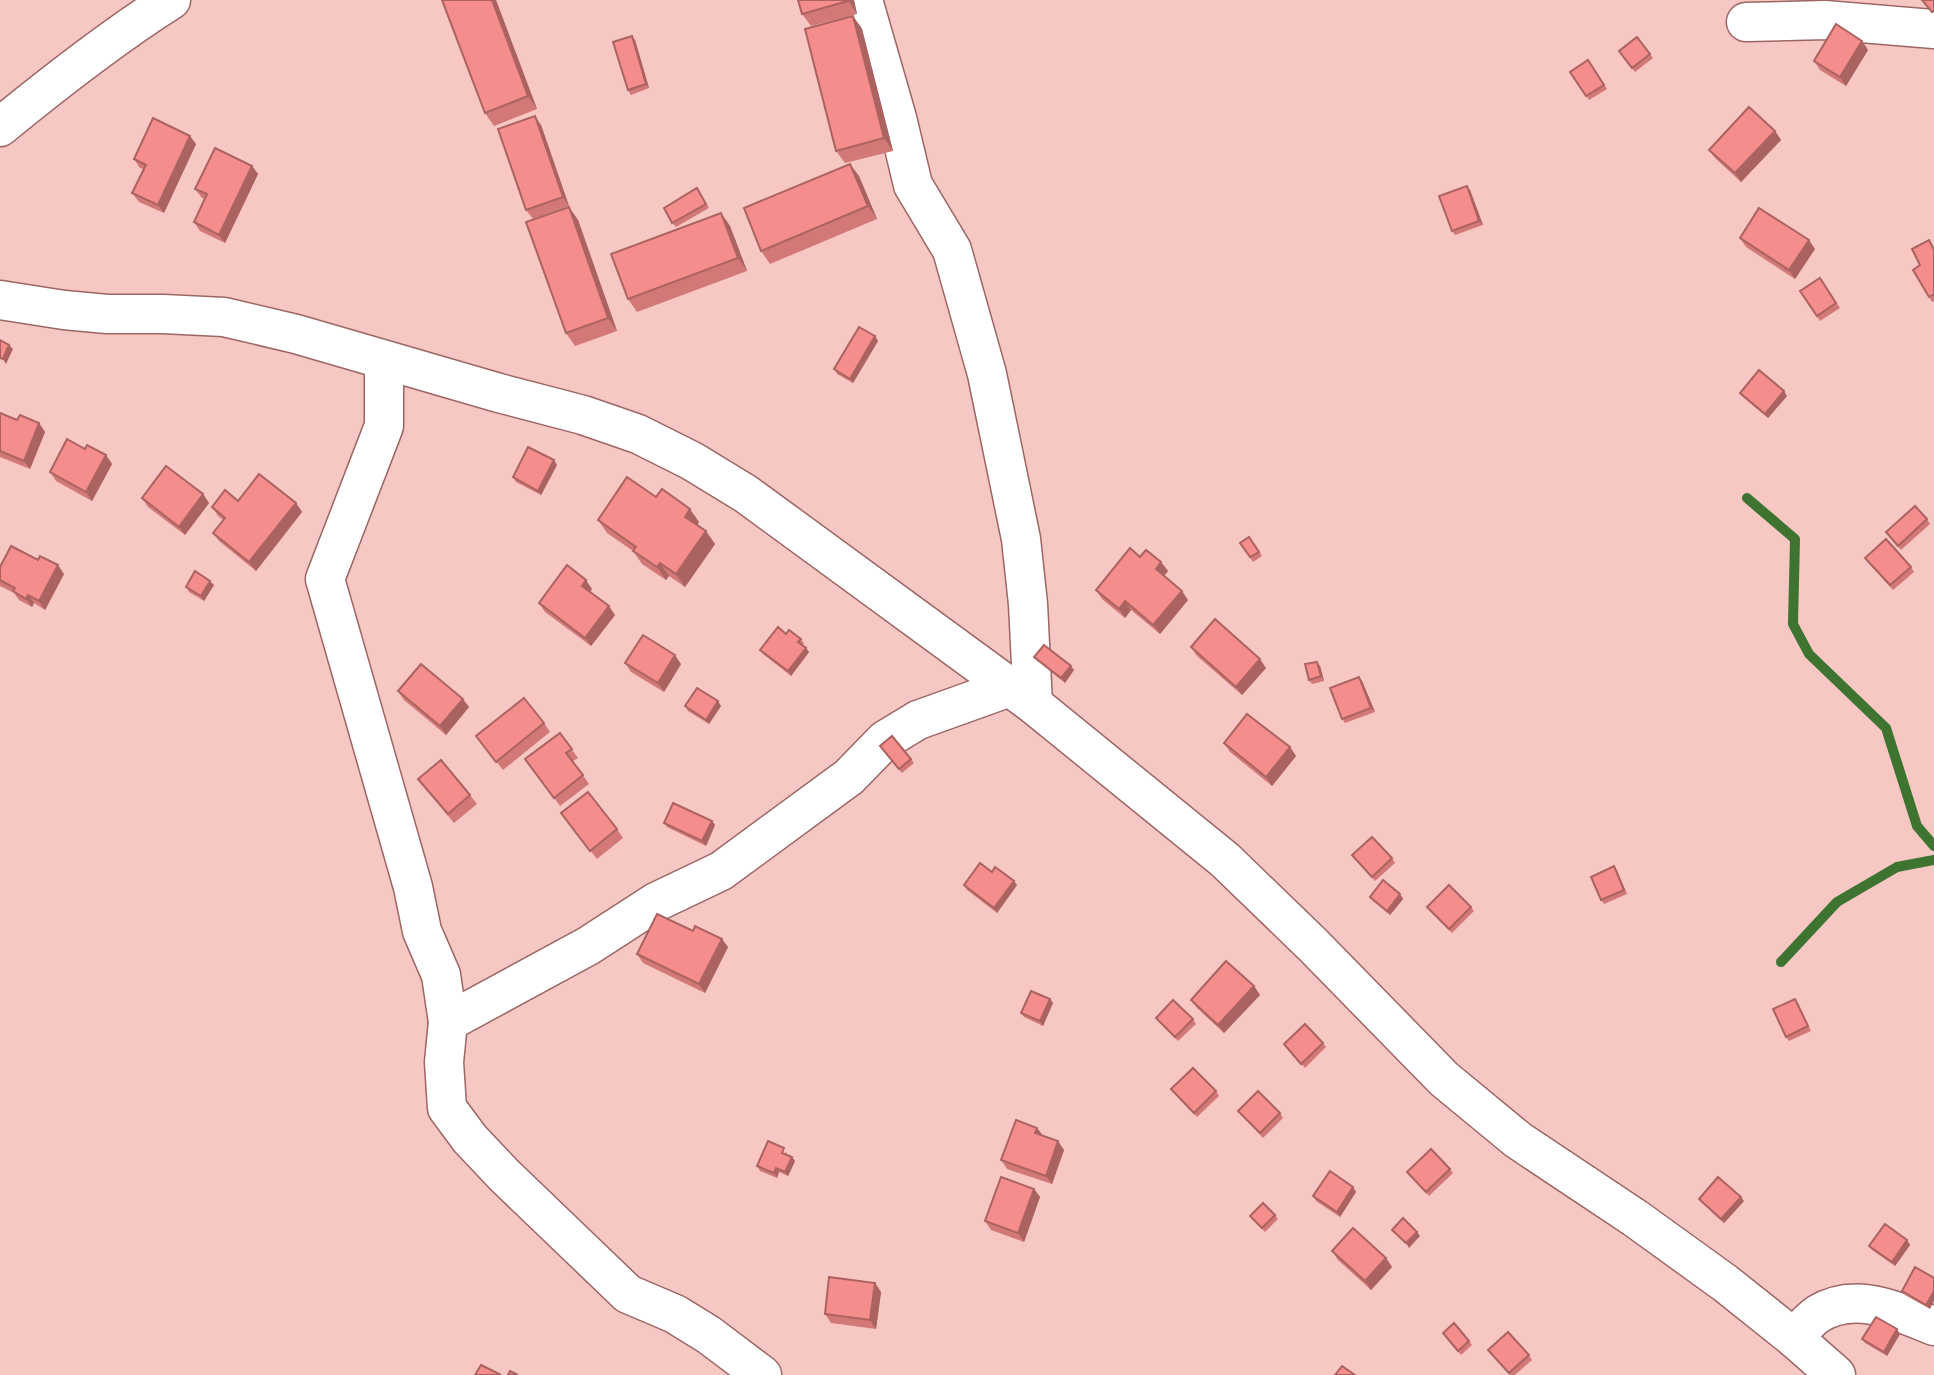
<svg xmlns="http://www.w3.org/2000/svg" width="1934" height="1375" font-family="Ubuntu,sans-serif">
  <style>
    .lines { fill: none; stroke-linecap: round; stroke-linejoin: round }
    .stream { stroke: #3e7430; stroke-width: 10 }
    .minor-casing { stroke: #9b6664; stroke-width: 41 }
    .minor { stroke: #fff; stroke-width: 38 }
    .wall { fill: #d27978 }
    .shaded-wall { fill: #ab6361 }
    .building { fill: #f48d8b; stroke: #ab6361; stroke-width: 2 }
  </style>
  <rect width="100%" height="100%" fill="#f7c7c4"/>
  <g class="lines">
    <!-- stream -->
    <g class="stream">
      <polyline points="1747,498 1795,539 1793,624 1809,654 1886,728 1917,826 1934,846"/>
      <polyline points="1781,962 1837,902 1897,867 1934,860"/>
    </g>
    <!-- minor casing -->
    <g class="minor-casing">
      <g id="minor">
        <polyline points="863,0 897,118 913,185 952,250 987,374 1021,539 1028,604 1033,704"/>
        <polyline points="1746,22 1825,20 1934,29"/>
        <path d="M0,127c55,-45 111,-89 171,-127"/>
        <polyline points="0,300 64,310 107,314 163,314 224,317 296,334 499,393 583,415 638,434 692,461 746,494 1033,704 1225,860 1313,945 1444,1079 1518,1140 1635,1218 1725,1283 1794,1338 1836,1375"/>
        <polyline points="384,360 384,426 325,579 413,887 422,931 441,975 448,1022 444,1062 447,1108 470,1139 504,1175 628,1294 675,1314 709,1335 762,1375"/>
        <polyline points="448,1022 588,946 656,902 721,871 849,777 885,740 918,720 1010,687"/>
        <path d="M1794,1338c7,-8 15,-18 24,-24 38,-23 78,-3 116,12"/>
      </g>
    </g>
    <!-- minor -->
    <use href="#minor" class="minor"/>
  </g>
  <!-- wall -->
  <g class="wall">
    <polygon points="442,0 496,0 537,109 494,126 485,113"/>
    <polygon points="798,0 854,0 857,14 811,26 802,14"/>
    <polygon points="853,16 862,29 893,151 845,163 836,151"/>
    <polygon points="1637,37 1653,58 1635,72 1619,51"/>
    <polygon points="635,40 649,88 631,95 628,90"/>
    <polygon points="1862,41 1868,50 1846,86 1820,70 1814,61"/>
    <polygon points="1588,60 1607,89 1589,100 1570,72"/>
    <polygon points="541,125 569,206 533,219 526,210"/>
    <polygon points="1775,131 1781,140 1741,182 1715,158 1709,150"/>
    <polygon points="196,144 164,213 139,202 132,193 143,169 140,168 134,159"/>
    <polygon points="252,166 258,174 225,243 200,231 194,222 205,199 202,198 195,189"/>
    <polygon points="859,176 877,219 770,264 761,251"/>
    <polygon points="697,188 709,208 676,227 672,223"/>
    <polygon points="1470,190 1483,225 1455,235 1452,231"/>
    <polygon points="569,207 578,220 617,331 575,346 566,333"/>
    <polygon points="721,213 730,226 747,271 637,312 628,299"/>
    <polygon points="1740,238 1815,249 1795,279 1746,247"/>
    <polygon points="1934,248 1934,301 1932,302 1929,297 1920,265"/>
    <polygon points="1820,278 1840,308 1820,321 1800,291"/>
    <polygon points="875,336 878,341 853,383 837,374 834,369"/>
    <polygon points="1740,393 1787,396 1768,418 1743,397"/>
    <polygon points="0,413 17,420 39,423 45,432 30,469 0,457"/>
    <polygon points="85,449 106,455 112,464 92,501 56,481 50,472"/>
    <polygon points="557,465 541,495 516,482 513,477"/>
    <polygon points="203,494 209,503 185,535 148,507 142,498"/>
    <polygon points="656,497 699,522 697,525 715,544 685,587 669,576 666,580 642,564 633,551 607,533 598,520"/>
    <polygon points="238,501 296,503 302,512 256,571 219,541 213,533 223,520 218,516 212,507"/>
    <polygon points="1927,519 1930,524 1901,550 1886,532"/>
    <polygon points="1249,537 1262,556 1253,562 1240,543"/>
    <polygon points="1140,557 1161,562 1168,571 1164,576 1188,600 1160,634 1131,610 1125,618 1102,599 1096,590"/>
    <polygon points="1865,558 1911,567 1914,572 1893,590"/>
    <polygon points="0,567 64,574 45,610 34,603 32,607 19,600 14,593 0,586"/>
    <polygon points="214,585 204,601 189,592 186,587"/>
    <polygon points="592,589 590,592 615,615 591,646 545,612 539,603"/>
    <polygon points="786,634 801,639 804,644 802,645 809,652 791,676 763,654 760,650"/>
    <polygon points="1191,647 1266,668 1242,695 1197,656"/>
    <polygon points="1034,657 1074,670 1065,683 1038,661"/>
    <polygon points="625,663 681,664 664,692 631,672"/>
    <polygon points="1320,666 1324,681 1312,684 1309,680"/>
    <polygon points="1359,677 1362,681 1375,712 1345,723 1342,719"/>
    <polygon points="398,691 469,707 446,735 404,700"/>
    <polygon points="685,706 721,706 709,724 688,711"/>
    <polygon points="544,723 550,732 503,770 482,744"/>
    <polygon points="560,733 578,758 573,761 589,784 560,806 525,759"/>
    <polygon points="1224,743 1290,747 1296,756 1272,786 1230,752"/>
    <polygon points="883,750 911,759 914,763 902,773"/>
    <polygon points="418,779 470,795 477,804 454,823"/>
    <polygon points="561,813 617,829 623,838 597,859"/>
    <polygon points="712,821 715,825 706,846 667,827 664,823"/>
    <polygon points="1352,855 1392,858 1395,863 1375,881"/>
    <polygon points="1614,866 1617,870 1627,894 1604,904 1601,900"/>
    <polygon points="992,872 1017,885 997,913 967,890 964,885"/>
    <polygon points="1400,894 1403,899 1390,915 1373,901 1370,897"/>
    <polygon points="1427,907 1471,907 1474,911 1452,933"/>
    <polygon points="693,931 728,947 705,993 643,963 637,954"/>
    <polygon points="1254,986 1260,995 1224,1033 1197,1008 1191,1000"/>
    <polygon points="1050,999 1053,1003 1043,1026 1024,1017 1021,1013"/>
    <polygon points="1798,1003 1811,1031 1789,1041 1786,1037"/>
    <polygon points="1156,1018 1193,1019 1196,1024 1178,1041"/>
    <polygon points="1323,1043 1326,1047 1305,1068 1284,1044"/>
    <polygon points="1171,1089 1216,1091 1219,1096 1197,1117"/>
    <polygon points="1238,1111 1280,1113 1283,1118 1263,1138"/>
    <polygon points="1037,1128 1043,1136 1064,1150 1052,1184 1007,1169 1001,1160"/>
    <polygon points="787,1152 786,1155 792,1157 795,1161 788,1176 779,1172 777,1178 760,1171 757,1166"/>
    <polygon points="1450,1169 1453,1173 1429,1196 1407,1172"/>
    <polygon points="1353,1187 1356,1192 1340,1217 1316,1201 1313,1196"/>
    <polygon points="1034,1189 1040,1197 1024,1242 991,1230 985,1221"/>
    <polygon points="1699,1199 1744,1201 1724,1223 1702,1203"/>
    <polygon points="1275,1215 1278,1219 1265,1232 1250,1216"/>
    <polygon points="1907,1240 1910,1245 1895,1266 1872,1250 1869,1246"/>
    <polygon points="1332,1251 1386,1258 1392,1267 1371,1290 1338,1260"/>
    <polygon points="1915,1267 1930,1309 1905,1295 1902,1291"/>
    <polygon points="875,1283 881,1292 876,1329 831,1323 825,1314"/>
    <polygon points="1443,1333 1469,1341 1472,1345 1461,1355"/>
    <polygon points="1900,1334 1887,1356 1865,1343 1862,1339"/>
    <polygon points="1488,1350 1529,1355 1532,1360 1515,1375 1510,1375"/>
  </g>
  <!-- shaded-wall -->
  <g class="shaded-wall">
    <polygon points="492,0 496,0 537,109 528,96"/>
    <polygon points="848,0 854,0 857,14"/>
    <polygon points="853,16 862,29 893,151 884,138"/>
    <polygon points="632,36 635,40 649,88 646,84"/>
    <polygon points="1862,41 1868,50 1846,86 1840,77"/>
    <polygon points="535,116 541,125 569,206 563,197"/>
    <polygon points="1775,131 1781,140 1741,182 1735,173"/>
    <polygon points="190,136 196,144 164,213 158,205"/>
    <polygon points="850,164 859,176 877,219 868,206"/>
    <polygon points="252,166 258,174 225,243 219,235"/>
    <polygon points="1467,186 1470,190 1483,225 1479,221"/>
    <polygon points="569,207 578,220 617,331 608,318"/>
    <polygon points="721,213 730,226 747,271 738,258"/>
    <polygon points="1809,240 1815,249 1795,279 1789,270"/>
    <polygon points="875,336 878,341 853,383 850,379"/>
    <polygon points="9,345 13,349 6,364 3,359"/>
    <polygon points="1784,391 1787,396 1768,418 1765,414"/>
    <polygon points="39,423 45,432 30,469 24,461"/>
    <polygon points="106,455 112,464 92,501 86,492"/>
    <polygon points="554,460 557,465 541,495 538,491"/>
    <polygon points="203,494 209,503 185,535 179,527"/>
    <polygon points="296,503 302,512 256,571 249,562"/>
    <polygon points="690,509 699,522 694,530 685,517"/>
    <polygon points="706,531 715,544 685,587 676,574"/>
    <polygon points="1161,562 1168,571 1162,578 1156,569"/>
    <polygon points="660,563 669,576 666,580 657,567"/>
    <polygon points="58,565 64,574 45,610 39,601"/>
    <polygon points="586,580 592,589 588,595 582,586"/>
    <polygon points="210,581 214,585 204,601 201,596"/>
    <polygon points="1182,591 1188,600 1160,634 1153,625"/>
    <polygon points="28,595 34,603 32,607 26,599"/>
    <polygon points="1125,601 1131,610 1125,618 1119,609"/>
    <polygon points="609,606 615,615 591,646 585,638"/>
    <polygon points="806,648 809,652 791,676 788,671"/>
    <polygon points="675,655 681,664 664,692 658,683"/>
    <polygon points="1260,659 1266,668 1242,695 1236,687"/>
    <polygon points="1317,662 1320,666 1324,681 1321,676"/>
    <polygon points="1071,666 1074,670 1065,683 1061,678"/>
    <polygon points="1359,677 1362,681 1375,712 1371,708"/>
    <polygon points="463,699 469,707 446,735 440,726"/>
    <polygon points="718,701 721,706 709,724 706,720"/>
    <polygon points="1290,747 1296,756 1272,786 1266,777"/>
    <polygon points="712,821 715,825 706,846 702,841"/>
    <polygon points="1014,881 1017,885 997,913 994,908"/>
    <polygon points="1400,894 1403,899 1390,915 1387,911"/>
    <polygon points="722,939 728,947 705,993 699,984"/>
    <polygon points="1254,986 1260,995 1224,1033 1218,1025"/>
    <polygon points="1050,999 1053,1003 1043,1026 1040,1021"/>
    <polygon points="1037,1128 1044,1137 1035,1133"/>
    <polygon points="1058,1141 1064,1150 1052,1184 1046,1176"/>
    <polygon points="792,1157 795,1161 788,1176 785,1172"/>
    <polygon points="776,1168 779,1172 777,1178 774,1173"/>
    <polygon points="1353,1187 1356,1192 1340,1217 1337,1212"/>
    <polygon points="1034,1189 1040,1197 1024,1242 1018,1233"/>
    <polygon points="1741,1197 1744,1201 1724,1223 1721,1219"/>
    <polygon points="1417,1232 1420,1236 1409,1248 1406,1243"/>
    <polygon points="1907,1240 1910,1245 1895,1266 1892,1262"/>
    <polygon points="1386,1258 1392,1267 1371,1290 1365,1281"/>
    <polygon points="875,1283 881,1292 876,1329 870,1320"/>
    <polygon points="1934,1291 1934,1301 1930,1309 1926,1305"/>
    <polygon points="1897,1329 1900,1334 1887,1356 1884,1352"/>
  </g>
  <!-- building -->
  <g class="building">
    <polygon points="442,0 492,0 528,96 485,113"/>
    <polygon points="798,0 848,0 848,1 802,14"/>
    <polygon points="1922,0 1934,0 1934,11 1932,12"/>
    <polygon points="853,16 884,138 836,151 805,29"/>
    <polygon points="1836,24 1862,41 1840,77 1814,61"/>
    <polygon points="632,36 646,84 628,90 613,42"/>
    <polygon points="1637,37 1650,54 1632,68 1619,51"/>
    <polygon points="1588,60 1604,85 1586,96 1570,72"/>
    <polygon points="1749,107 1775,131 1735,173 1709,150"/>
    <polygon points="535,116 563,197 526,210 498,129"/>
    <polygon points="153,118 190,136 158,205 132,193 146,165 134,159"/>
    <polygon points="215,148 252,166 219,235 194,222 207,194 195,189"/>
    <polygon points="850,164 868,206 761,251 744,208"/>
    <polygon points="1467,186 1479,221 1452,231 1439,196"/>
    <polygon points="697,188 706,204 672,223 664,208"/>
    <polygon points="569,207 608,318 566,333 526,222"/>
    <polygon points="1759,208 1809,240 1789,270 1740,238"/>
    <polygon points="721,213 738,258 628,299 611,254"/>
    <polygon points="1929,240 1934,250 1934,294 1929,297 1913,270 1920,265 1912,249"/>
    <polygon points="1820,278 1836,303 1817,316 1800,291"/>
    <polygon points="859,327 875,336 850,379 834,369"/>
    <polygon points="0,340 9,345 3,359 0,358"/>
    <polygon points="1759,370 1784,391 1765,414 1740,393"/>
    <polygon points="0,413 17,420 20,415 39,423 24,461 0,451"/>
    <polygon points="67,439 85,449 87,445 106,455 86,492 50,472"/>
    <polygon points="528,447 554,460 538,491 513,477"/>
    <polygon points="166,466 203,494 179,527 142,498"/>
    <polygon points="259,474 296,503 249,562 213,533 225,518 212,507 225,490 238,501"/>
    <polygon points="627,477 656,497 662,489 690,509 685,517 706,531 676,574 660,563 657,567 633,551 636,547 598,520"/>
    <polygon points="1915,506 1927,519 1898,546 1886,532"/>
    <polygon points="1249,537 1259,552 1250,557 1240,543"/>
    <polygon points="1886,539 1911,567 1890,585 1865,558"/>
    <polygon points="11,546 38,560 40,556 58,565 39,601 28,595 26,599 13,591 15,588 0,580 0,567"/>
    <polygon points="1130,548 1140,557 1146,550 1161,562 1156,569 1182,591 1153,625 1125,601 1119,609 1096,590"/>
    <polygon points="567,565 586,580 582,586 609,606 585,638 539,603"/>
    <polygon points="195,571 210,581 201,596 186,587"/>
    <polygon points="1215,619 1260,659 1236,687 1191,647"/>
    <polygon points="778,627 786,634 789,630 801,639 798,642 806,648 788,671 760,650"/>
    <polygon points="643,635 675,655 658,683 625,663"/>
    <polygon points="1044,645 1071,666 1061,678 1034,657"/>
    <polygon points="1317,662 1321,676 1309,680 1305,664"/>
    <polygon points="421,664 463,699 440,726 398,691"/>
    <polygon points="1359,677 1371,708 1342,719 1330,688"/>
    <polygon points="697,688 718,701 706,720 685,706"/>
    <polygon points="524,698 544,723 496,762 476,736"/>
    <polygon points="1247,714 1290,747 1266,777 1224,743"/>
    <polygon points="560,733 572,749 566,753 583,775 554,798 525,759"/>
    <polygon points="892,736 911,759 899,769 880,746"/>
    <polygon points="441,760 470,795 448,814 418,779"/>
    <polygon points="588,792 617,829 590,851 561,813"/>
    <polygon points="673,803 712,821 702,841 664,823"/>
    <polygon points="1372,837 1392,858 1372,877 1352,855"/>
    <polygon points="980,863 992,872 995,867 1014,881 994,908 964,885"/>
    <polygon points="1614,866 1624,890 1601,900 1591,877"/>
    <polygon points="1383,880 1400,894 1387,911 1370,897"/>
    <polygon points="1449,885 1471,907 1449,929 1427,907"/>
    <polygon points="657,914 693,931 695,926 722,939 699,984 637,954"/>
    <polygon points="1226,961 1254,986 1218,1025 1191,1000"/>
    <polygon points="1031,991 1050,999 1040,1021 1021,1013"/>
    <polygon points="1795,999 1808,1026 1786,1037 1773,1009"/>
    <polygon points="1173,1000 1193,1019 1175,1037 1156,1018"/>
    <polygon points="1305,1024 1323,1043 1301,1064 1284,1044"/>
    <polygon points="1193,1068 1216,1091 1194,1113 1171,1089"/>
    <polygon points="1258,1091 1280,1113 1260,1133 1238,1111"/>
    <polygon points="1016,1120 1037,1128 1035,1133 1058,1141 1046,1176 1001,1160"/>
    <polygon points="768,1141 784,1148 782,1153 792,1157 785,1172 776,1168 774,1173 757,1166"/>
    <polygon points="1431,1149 1450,1169 1426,1192 1407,1172"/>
    <polygon points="1330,1171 1353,1187 1337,1212 1313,1196"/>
    <polygon points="1001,1177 1034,1189 1018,1233 985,1221"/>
    <polygon points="1718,1177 1741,1197 1721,1219 1699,1199"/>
    <polygon points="1263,1203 1275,1215 1262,1228 1250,1216"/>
    <polygon points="1403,1218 1417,1232 1406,1243 1392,1230"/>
    <polygon points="1885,1224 1907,1240 1892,1262 1869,1246"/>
    <polygon points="1353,1228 1386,1258 1365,1281 1332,1251"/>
    <polygon points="1915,1267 1934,1278 1934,1291 1926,1305 1902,1291"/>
    <polygon points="829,1277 875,1283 870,1320 825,1314"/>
    <polygon points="1876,1317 1897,1329 1884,1352 1862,1339"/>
    <polygon points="1454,1323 1469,1341 1458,1351 1443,1333"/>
    <polygon points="1508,1332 1529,1355 1509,1373 1488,1350"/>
    <polygon points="481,1365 501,1375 475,1375"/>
    <polygon points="1342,1366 1355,1375 1335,1375"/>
    <polygon points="510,1371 518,1375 508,1375"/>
  </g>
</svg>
